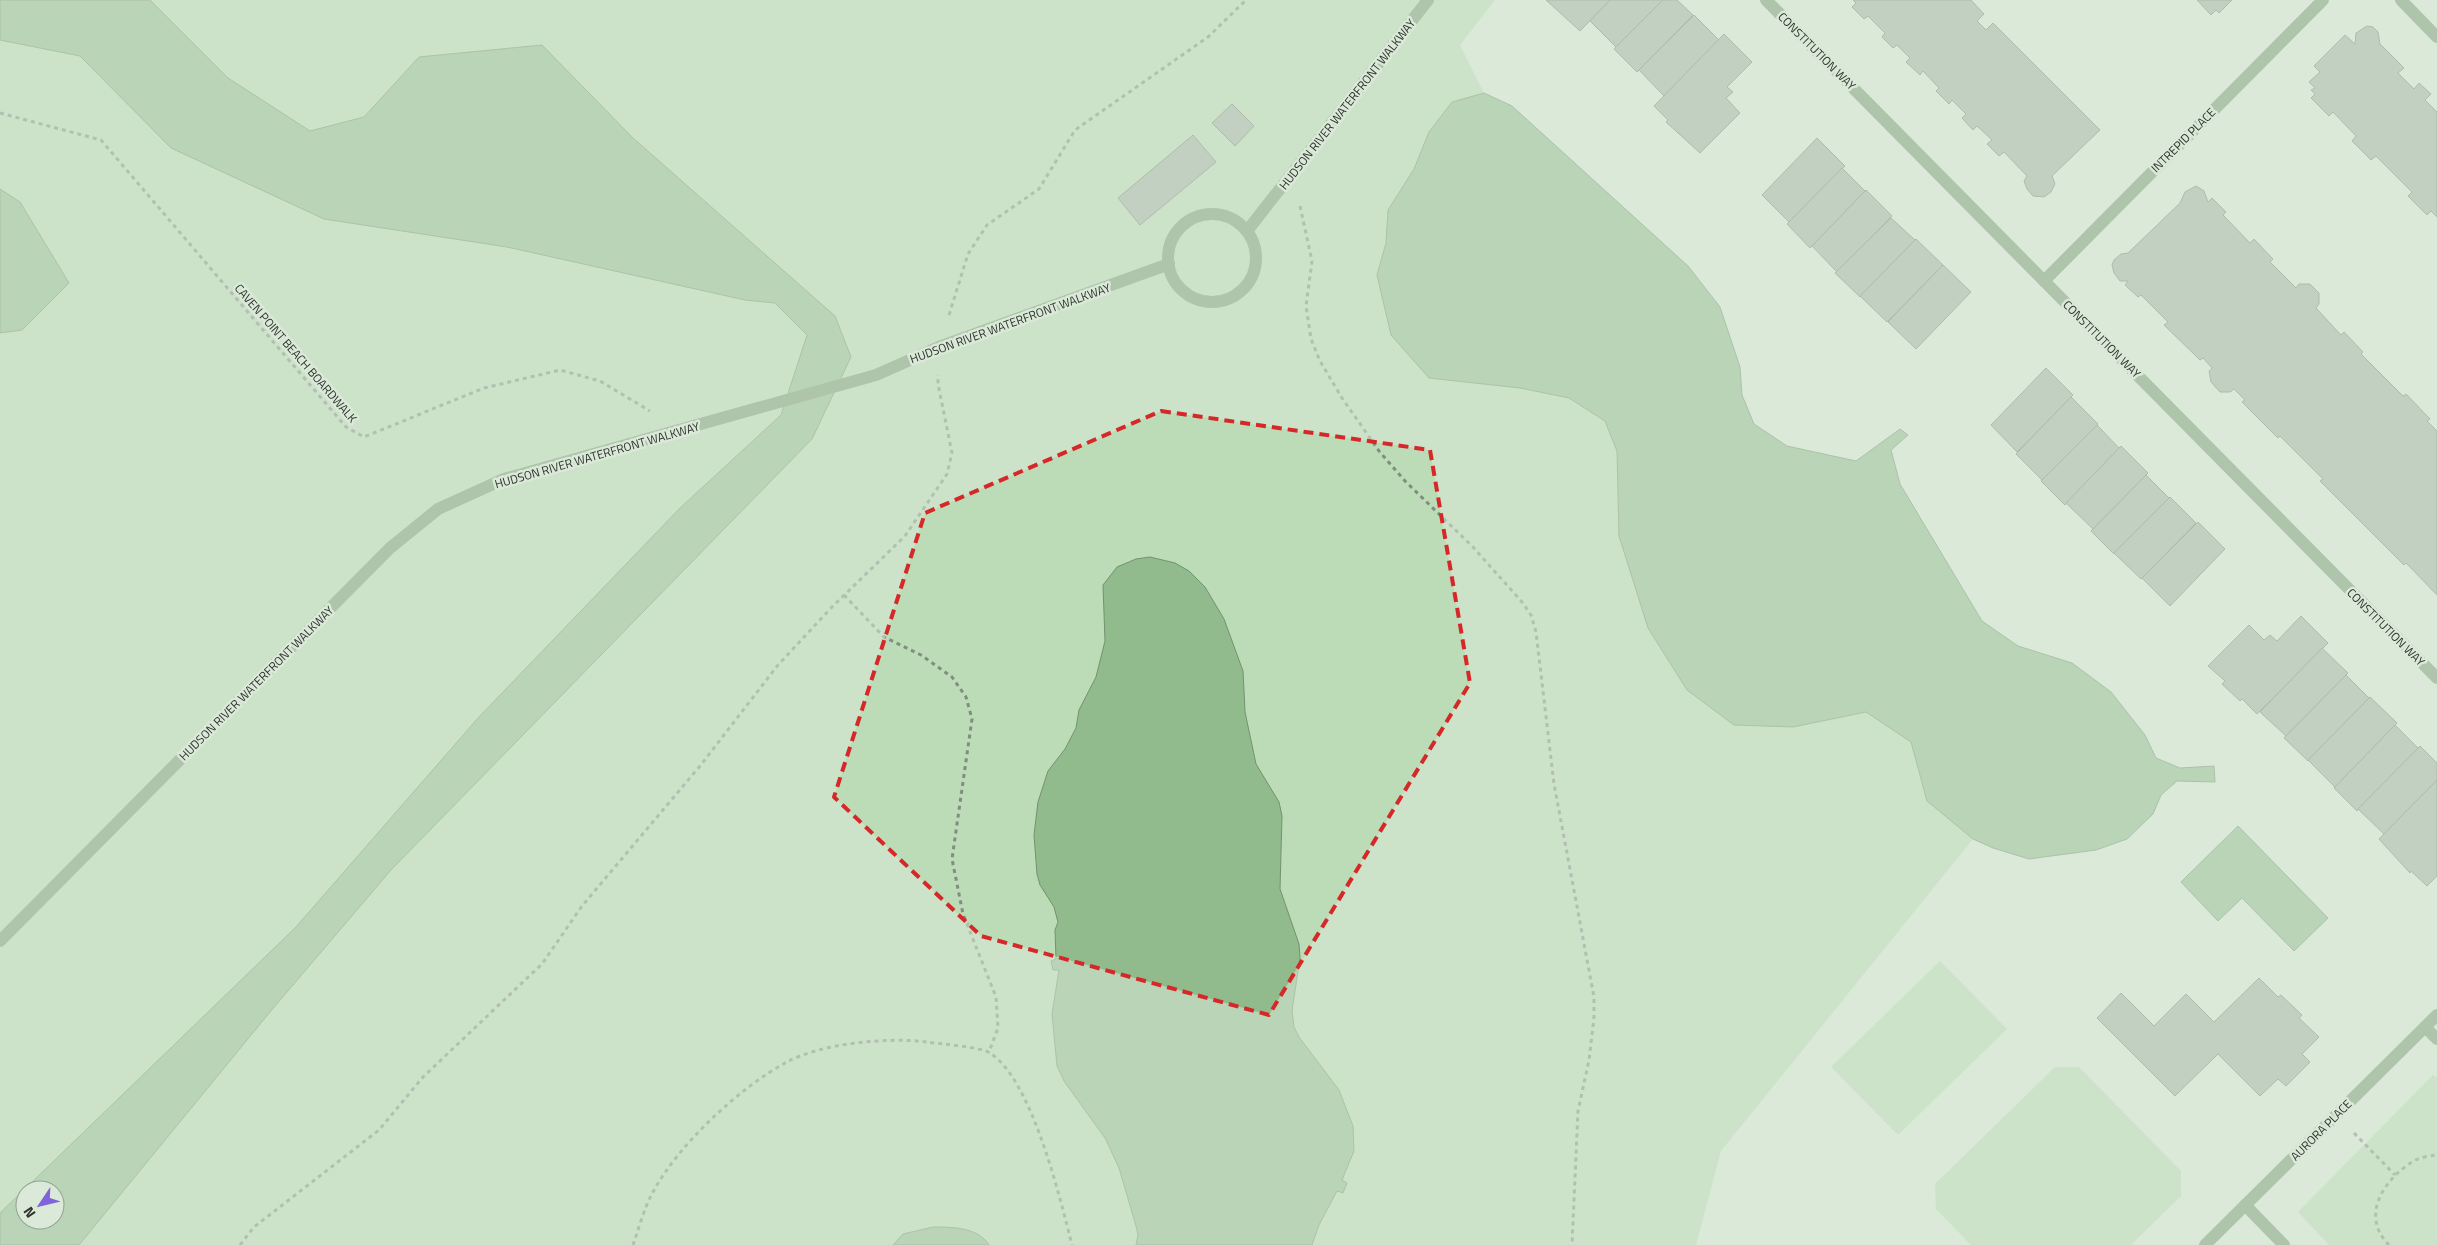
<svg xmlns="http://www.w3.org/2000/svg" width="2437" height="1245" font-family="'Titillium Web',sans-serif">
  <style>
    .green { fill: #bbdcb6; fill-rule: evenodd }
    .water { fill: #91bb8c; stroke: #739270; fill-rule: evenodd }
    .building { fill: #a3b1a2; stroke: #798677 }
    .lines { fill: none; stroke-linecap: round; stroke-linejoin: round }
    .path { stroke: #828c81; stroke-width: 3; stroke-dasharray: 4 4; stroke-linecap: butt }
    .minor { stroke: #789874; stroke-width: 12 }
    .marked { fill: none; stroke: #d62828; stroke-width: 4; stroke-dasharray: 10 6; stroke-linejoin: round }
    .labels { text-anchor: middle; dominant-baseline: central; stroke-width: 5; stroke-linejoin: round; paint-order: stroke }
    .street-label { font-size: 12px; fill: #2d332d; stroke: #dae9d8 }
  </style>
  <rect width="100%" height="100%" fill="#dae9d8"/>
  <!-- green -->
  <g class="green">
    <path d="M0,0h1495l-35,45 24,48 -32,9 -23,30 -15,37 -26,41 -2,33 -9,32 143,113 49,10 36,23 12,30 2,85 174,191 73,-15 45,30 16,59 46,38 -252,312 -25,94h-1696zM799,359l13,80 -421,431 -120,141 207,-293 202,-210 101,-93zM25,1190h30v30h-30z"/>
    <polygon points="1940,961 2007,1029 1898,1135 1831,1067"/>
    <polygon points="2055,1067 2079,1067 2181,1171 2181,1196 2131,1245 1971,1245 1936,1209 1935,1184"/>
    <polygon points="2433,1075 2437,1078 2437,1245 2329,1245 2298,1212"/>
  </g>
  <!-- water -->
  <g class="water">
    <path d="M0,0h150l78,78 82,53 54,-14 55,-60 123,-12 91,93 202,178 16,41 -39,82 -421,431 -121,142 -191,233h-79v-32l296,-286 182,-209 202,-210 101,-93 26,-80 -32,-32 -30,-3 -238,-53 -183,-28 -153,-71 -91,-92 -80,-16zM25,1190h30v30h-30z"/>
    <polygon points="1484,93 1512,106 1688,266 1720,307 1740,367 1742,395 1754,424 1787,446 1856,461 1900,429 1908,435 1891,450 1900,484 1982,621 2018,646 2072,663 2111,692 2145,735 2156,758 2180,768 2214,766 2215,782 2177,781 2161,795 2153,814 2127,839 2096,850 2029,859 1993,848 1973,839 1927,801 1911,742 1866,712 1793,727 1734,725 1687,690 1648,628 1619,536 1617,451 1605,421 1569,398 1520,388 1429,378 1391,335 1377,275 1386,243 1388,210 1414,169 1429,132 1452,102"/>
    <polygon points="0,189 20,202 69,283 22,330 0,333"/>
    <polygon points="1150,557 1175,563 1189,571 1205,587 1224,619 1243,671 1245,712 1256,764 1279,802 1282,816 1280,889 1299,944 1300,958 1292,1011 1294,1027 1299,1037 1339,1090 1353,1126 1354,1151 1342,1180 1347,1183 1343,1193 1337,1191 1319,1225 1312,1245 1136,1245 1138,1235 1136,1226 1119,1168 1105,1138 1064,1081 1057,1066 1052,1014 1059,970 1053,970 1051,961 1056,959 1055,930 1058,922 1054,907 1040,885 1037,874 1034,835 1038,802 1048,771 1065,749 1076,728 1079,710 1096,677 1105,641 1103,585 1117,567 1136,559"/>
    <polygon points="2238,826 2328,918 2294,951 2242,898 2218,921 2181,882"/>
    <path d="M933,1227c19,0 45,0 56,18h-96l10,-11z"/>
  </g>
  <!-- building -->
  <g class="building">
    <polygon points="1546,0 1610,0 1580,31"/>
    <polygon points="1610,0 1663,0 1616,47 1590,21"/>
    <polygon points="1663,0 1677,0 1693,15 1637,72 1614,49"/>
    <polygon points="1853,0 1971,0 1984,14 1977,21 1986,30 1993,23 2100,130 2052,176 2055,184 2051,192 2044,197 2033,196 2027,189 2024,181 2027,176 2004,152 1999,156 1987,144 1992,140 1977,126 1973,130 1962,118 1966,114 1952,100 1949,104 1936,91 1939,88 1923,71 1920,75 1906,62 1910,58 1897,45 1893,48 1882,37 1885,33 1868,16 1864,19 1852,7 1856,3"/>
    <polygon points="2197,0 2232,0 2219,13 2216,10 2211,15"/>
    <polygon points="1694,15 1719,40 1664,96 1639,70"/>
    <polygon points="2367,26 2373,27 2378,32 2380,44 2404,68 2398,73 2414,89 2419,83 2431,94 2425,100 2437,112 2437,217 2431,211 2427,215 2408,196 2412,192 2376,156 2371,160 2352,141 2356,136 2333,112 2329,116 2311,98 2315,94 2311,90 2315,88 2309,82 2320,72 2314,66 2345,35 2355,44 2356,33"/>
    <polygon points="1724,34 1752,62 1727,87 1733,92 1726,98 1740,113 1700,153 1666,122 1668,120 1654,106"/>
    <polygon points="1232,104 1254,126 1235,146 1212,123"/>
    <polygon points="1193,135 1216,162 1140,225 1118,198"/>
    <polygon points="1817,138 1845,166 1789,222 1762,195"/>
    <polygon points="1842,168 1865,191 1810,248 1787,224"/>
    <polygon points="2196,186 2204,191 2208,202 2212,198 2226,212 2223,215 2250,243 2254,239 2273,259 2270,262 2296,288 2299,284 2310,284 2319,293 2319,304 2316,308 2341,335 2344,332 2363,352 2361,354 2403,396 2406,394 2430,419 2427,421 2437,431 2437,595 2406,563 2404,565 2320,481 2323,479 2280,436 2278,438 2242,402 2245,400 2234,389 2230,392 2220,392 2211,382 2209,371 2212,368 2203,358 2200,360 2164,325 2168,322 2141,295 2138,297 2125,285 2128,281 2120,281 2114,273 2112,265 2114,260 2121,254 2128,253 2180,203 2185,192"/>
    <polygon points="1866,190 1892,216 1837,272 1812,246"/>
    <polygon points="1891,218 1915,240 1860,297 1835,273"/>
    <polygon points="1916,239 1943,265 1887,322 1860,296"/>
    <polygon points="1943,265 1971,292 1916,349 1888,322"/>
    <polygon points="2046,368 2073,395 2017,452 1991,425"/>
    <polygon points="2071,397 2098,424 2042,480 2016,454"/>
    <polygon points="2097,425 2119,448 2065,505 2041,481"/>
    <polygon points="2121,446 2148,473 2093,529 2066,503"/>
    <polygon points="2146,475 2169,498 2114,554 2091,531"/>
    <polygon points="2170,497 2196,523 2141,579 2114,553"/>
    <polygon points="2198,522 2225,549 2170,606 2142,578"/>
    <polygon points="2301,616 2328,643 2257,714 2242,699 2240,701 2222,684 2225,681 2208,666 2249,625 2264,640 2270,635 2277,641"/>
    <polygon points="2322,648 2348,673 2286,736 2260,712"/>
    <polygon points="2346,675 2369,698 2308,761 2284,738"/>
    <polygon points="2370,697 2397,723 2335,787 2308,760"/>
    <polygon points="2395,725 2418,748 2357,811 2334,788"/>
    <polygon points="2420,746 2437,763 2437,780 2384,834 2358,809"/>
    <polygon points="2437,780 2437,876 2427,886 2411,871 2410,873 2379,839"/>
    <polygon points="2259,978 2278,997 2281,995 2302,1015 2299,1018 2319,1037 2302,1054 2310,1062 2286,1086 2278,1079 2260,1096 2218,1054 2175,1096 2097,1018 2121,993 2154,1026 2186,994 2214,1022"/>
  </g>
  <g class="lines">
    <!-- path -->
    <g class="path">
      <polyline points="0,113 101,140 346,427 364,437 484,388 560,370 600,381 650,411"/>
      <polyline points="1300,206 1312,261 1306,306 1311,339 1320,361 1342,398 1379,451 1405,481 1473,547 1522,602 1531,615 1536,632 1554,784 1594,997 1594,1018 1589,1060 1578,1111 1572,1245"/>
      <polyline points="949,315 968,254 987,225 1039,189 1075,130 1208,37 1246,0"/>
      <polyline points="844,595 884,637 921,655 952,677 966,697 972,719 952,859 963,914 996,997 998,1028 989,1052"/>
      <polyline points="2354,1133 2395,1175"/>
      <polyline points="240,1245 254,1227 379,1130 423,1077 542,964 582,906 700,766 778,665 832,607 905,536 947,474 952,453 938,384 938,375"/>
      <path d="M633,1245c6,-17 11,-37 20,-53 25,-47 87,-105 134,-130 35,-19 101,-25 140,-20 13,2 55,5 63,11 42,27 70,145 82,192"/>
      <path d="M2389,1245c-30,-30 -4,-67 25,-84 6,-4 16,-5 23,-6"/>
    </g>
    <!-- minor -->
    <g class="minor">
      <polyline points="1766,0 2437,678"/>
      <polyline points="2401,0 2437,37"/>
      <circle cx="1212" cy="258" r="44"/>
      <polyline points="1247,231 1428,0"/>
      <polyline points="2044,281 2323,0"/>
      <polyline points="0,941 390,548 438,509 504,479 876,375 939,347 1169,264"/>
      <polyline points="2425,1027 2437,1039"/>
      <polyline points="2245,1205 2284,1245"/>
      <polyline points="2205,1245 2437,1015"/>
    </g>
  </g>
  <!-- marked area -->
  <path d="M0 0H2437V1245H0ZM1161,411l269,39 40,233 -201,332 -288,-79 -147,-139 91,-284z" fill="#dae9d8" fill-opacity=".55" fill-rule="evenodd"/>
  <path class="marked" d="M1161,411l269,39 40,233 -201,332 -288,-79 -147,-139 91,-284z"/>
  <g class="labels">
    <!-- street labels -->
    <g class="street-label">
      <text transform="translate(1817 51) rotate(45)">CONSTITUTION WAY</text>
      <text transform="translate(1347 104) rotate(-52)">HUDSON RIVER WATERFRONT WALKWAY</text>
      <text transform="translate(2183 140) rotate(-45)">INTREPID PLACE</text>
      <text transform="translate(1010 323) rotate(-20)">HUDSON RIVER WATERFRONT WALKWAY</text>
      <text transform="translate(2102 339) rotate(45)">CONSTITUTION WAY</text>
      <text transform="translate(296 353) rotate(49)">CAVEN POINT BEACH BOARDWALK</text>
      <text transform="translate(597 455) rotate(-16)">HUDSON RIVER WATERFRONT WALKWAY</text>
      <text transform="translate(2386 627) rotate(45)">CONSTITUTION WAY</text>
      <text transform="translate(256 683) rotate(-45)">HUDSON RIVER WATERFRONT WALKWAY</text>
      <text transform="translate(2321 1130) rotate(-45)">AURORA PLACE</text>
    </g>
  </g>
  <!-- north arrow -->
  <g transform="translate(40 1205) rotate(235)"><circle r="24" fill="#dae9d8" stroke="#95a094"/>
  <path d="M0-4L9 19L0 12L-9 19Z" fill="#8161dc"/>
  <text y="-8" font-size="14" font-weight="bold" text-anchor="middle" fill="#2d332d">N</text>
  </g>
</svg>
